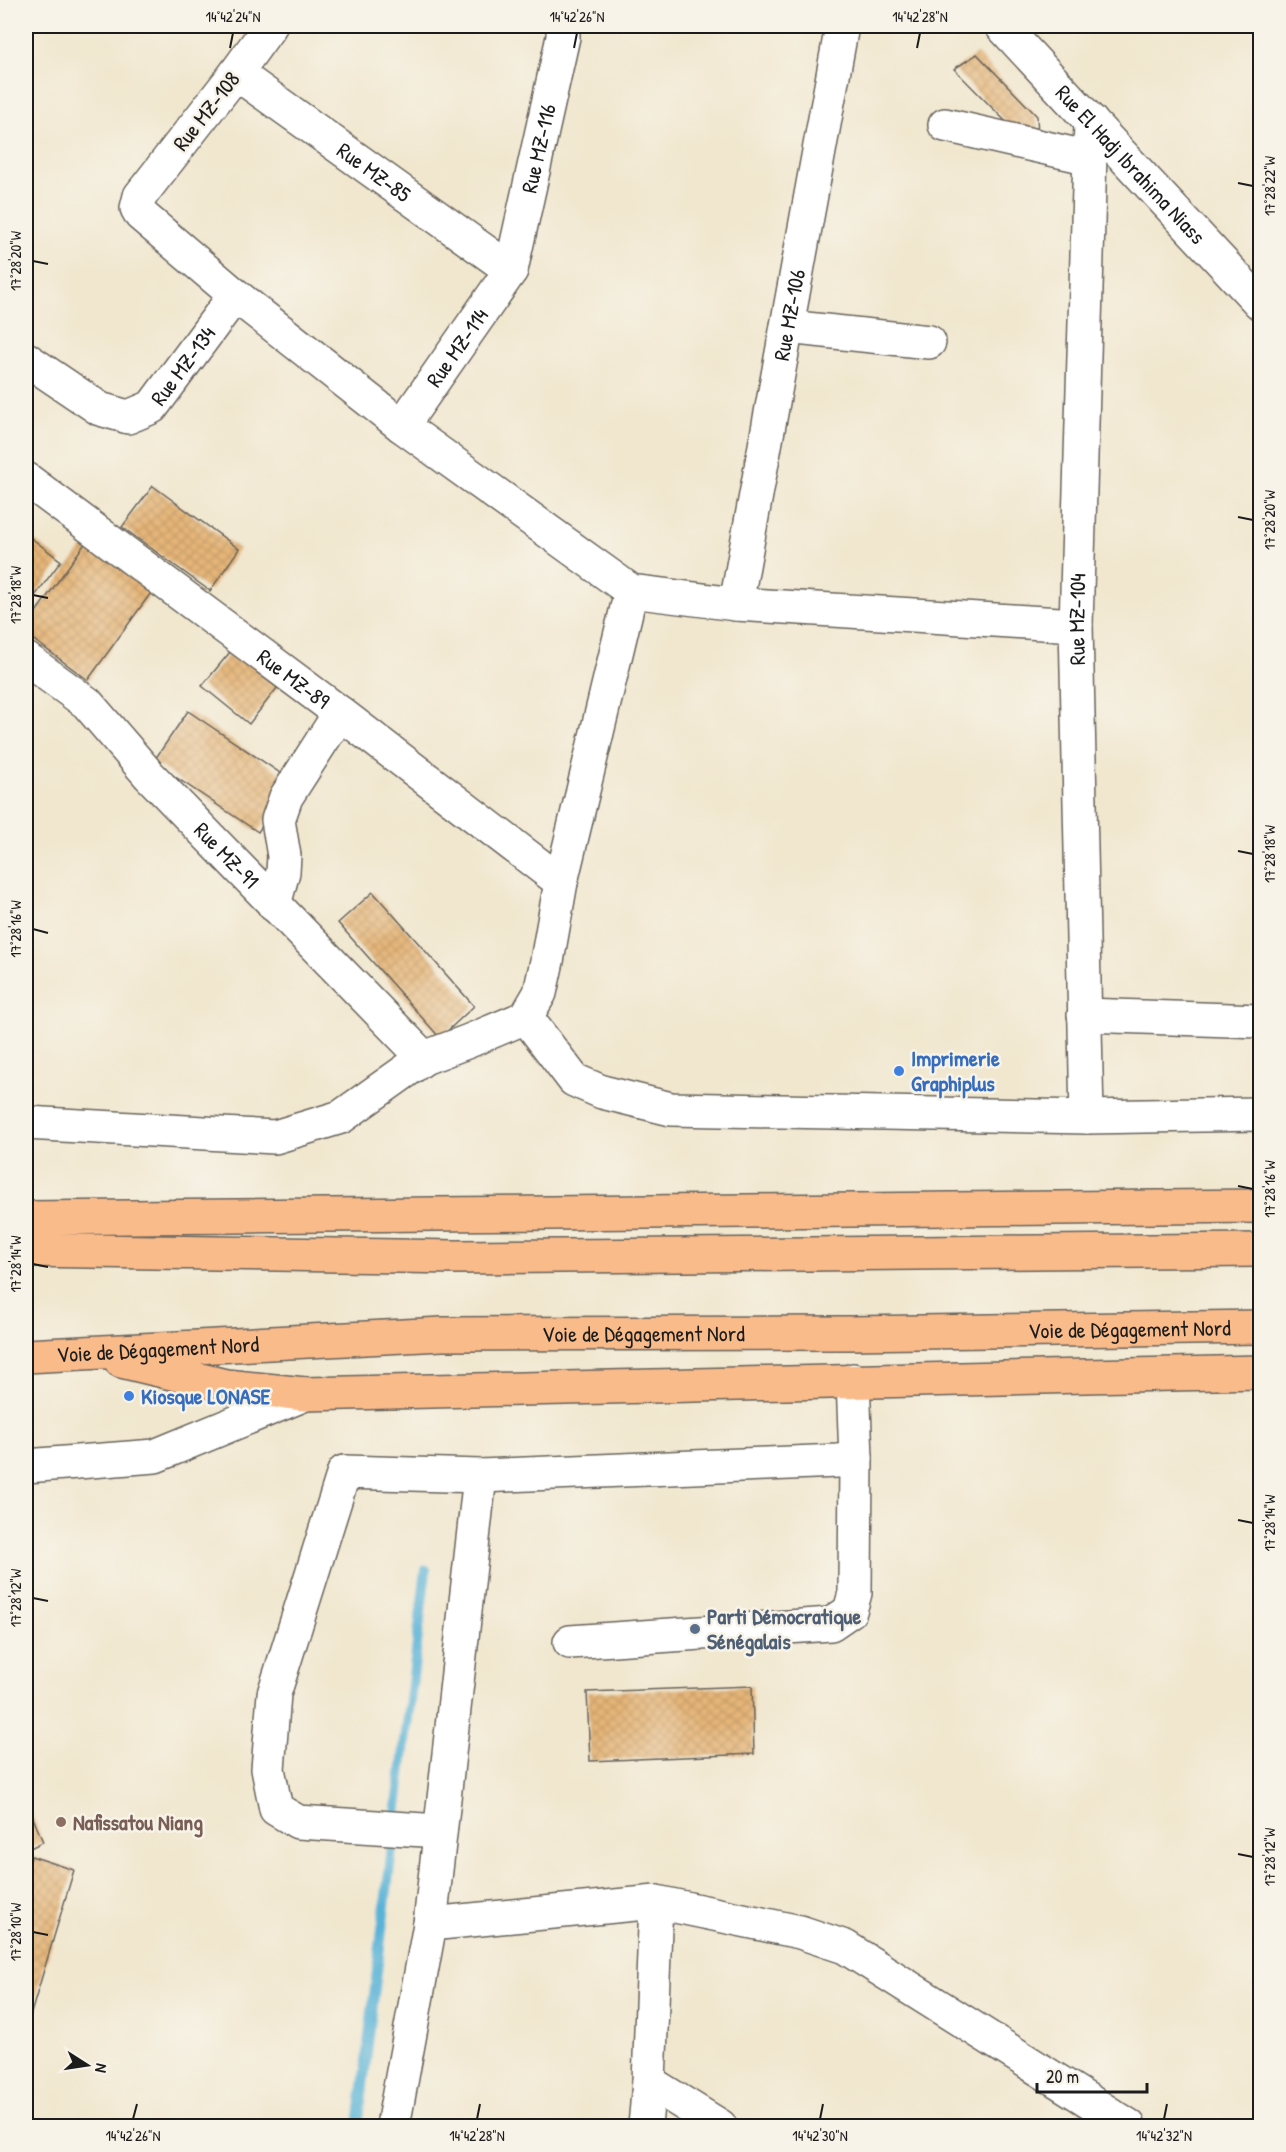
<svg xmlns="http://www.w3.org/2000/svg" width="1286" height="2152" font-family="'Patrick Hand',sans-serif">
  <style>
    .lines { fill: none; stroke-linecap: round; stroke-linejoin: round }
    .stream { stroke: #59b3d7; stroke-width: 10 }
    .building { fill: url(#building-cross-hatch) }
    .minor-casing { stroke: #67635b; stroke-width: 36 }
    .highway-casing { stroke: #67635b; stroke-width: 36 }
    .minor { stroke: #fff; stroke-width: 33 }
    .highway { stroke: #fabb8b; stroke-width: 33 }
    .ticks { fill: none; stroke: #1c1c1c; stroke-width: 2 }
    .shop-dot { fill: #3f7fe0; stroke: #f7f3e8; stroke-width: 2 }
    .service-dot { fill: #5c6f8a; stroke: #f7f3e8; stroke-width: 2 }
    .education-dot { fill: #8d6e63; stroke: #f7f3e8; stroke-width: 2 }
    .labels { text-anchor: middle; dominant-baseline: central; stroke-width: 5; stroke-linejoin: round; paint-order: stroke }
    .street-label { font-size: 22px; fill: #1c1c1c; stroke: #f7f3e8 }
    .shop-label { font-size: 22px; font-weight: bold; fill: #366cbe; stroke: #f7f3e8; text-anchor: start }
    .service-label { font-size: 22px; font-weight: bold; fill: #4e5e75; stroke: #f7f3e8; text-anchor: start }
    .education-label { font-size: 22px; font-weight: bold; fill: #785e54; stroke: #f7f3e8; text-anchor: start }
    .neatline { fill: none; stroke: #1c1c1c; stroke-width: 2 }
    .ticks-label { font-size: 15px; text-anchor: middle; fill: #1c1c1c }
  </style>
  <defs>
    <pattern id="building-cross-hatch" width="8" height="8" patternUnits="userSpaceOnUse" patternTransform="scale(1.5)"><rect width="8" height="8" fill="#e5b578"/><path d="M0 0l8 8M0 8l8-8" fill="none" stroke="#c49b67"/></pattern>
  </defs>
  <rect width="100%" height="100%" fill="#f7f3e8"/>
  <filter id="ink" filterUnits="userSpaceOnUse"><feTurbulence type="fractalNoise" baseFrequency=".0167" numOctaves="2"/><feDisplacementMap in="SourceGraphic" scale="12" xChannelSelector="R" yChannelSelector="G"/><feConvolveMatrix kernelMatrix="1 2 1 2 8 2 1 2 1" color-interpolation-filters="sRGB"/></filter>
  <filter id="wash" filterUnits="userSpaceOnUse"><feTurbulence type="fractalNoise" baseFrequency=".008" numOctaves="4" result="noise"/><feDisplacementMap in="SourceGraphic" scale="24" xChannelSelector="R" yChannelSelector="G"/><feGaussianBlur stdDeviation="1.35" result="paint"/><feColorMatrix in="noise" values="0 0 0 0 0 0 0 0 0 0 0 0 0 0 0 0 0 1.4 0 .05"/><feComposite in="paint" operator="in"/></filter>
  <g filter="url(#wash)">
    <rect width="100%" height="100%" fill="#f1e7cf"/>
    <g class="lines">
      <!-- stream -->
      <polyline class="stream" points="358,2126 426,1570"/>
    </g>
    <g id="blocks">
      <!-- building -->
      <g class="building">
        <polygon points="977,54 1037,116 1038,135 1019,135 954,69"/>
        <polygon points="153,486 239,549 210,591 122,527"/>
        <polygon points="26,534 61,561 26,608"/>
        <polygon points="86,542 153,590 88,680 26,634 26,626"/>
        <polygon points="235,646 281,683 249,724 202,686"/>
        <polygon points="188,711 292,781 258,832 153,762"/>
        <polygon points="373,892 474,1006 440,1038 338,923"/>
        <polygon points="752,1686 754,1754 590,1761 587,1692"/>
        <polygon points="26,1801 43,1842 26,1850"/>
        <polygon points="31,1856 74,1870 29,2020 26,2019 26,1874"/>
      </g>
    </g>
  </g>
  <g filter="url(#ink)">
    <use href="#blocks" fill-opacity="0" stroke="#67635b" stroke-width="1.5"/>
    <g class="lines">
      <!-- minor casing -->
      <g class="minor-casing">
        <g id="minor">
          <polyline points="270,26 236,73 140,196 137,208 141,215 235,295 402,426 631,591 736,604 1076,625"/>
          <path id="s1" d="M1002,26l258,277"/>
          <path id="s2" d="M236,73l275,197"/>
          <polyline points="945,125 1090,158"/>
          <polyline points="787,327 929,342"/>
          <path id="s3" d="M26,359l74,50 28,8 24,-10 83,-112"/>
          <path id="s4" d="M402,426l109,-156 52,-233v-11"/>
          <path id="s5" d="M26,479l314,234 221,169"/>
          <path id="s6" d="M736,604l106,-578"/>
          <path id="s7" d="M26,659l61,44 62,72 275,283"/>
          <polyline points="274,905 283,872 284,856 278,820 286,797 340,713"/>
          <polyline points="1084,1015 1260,1021"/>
          <polyline points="526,1017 574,1080 602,1092 671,1109 1087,1117 1260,1114"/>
          <path id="s8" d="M1087,1117l-11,-492 15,-504"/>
          <polyline points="26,1123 275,1137 341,1117 424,1058 469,1041 526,1017 540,993 547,961 561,882 631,591"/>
          <polyline points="26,1466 155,1456 305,1394"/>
          <polyline points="570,1642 831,1624 850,1611 855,1593 856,1458 853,1380"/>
          <polyline points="440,1831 298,1822 276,1809 268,1769 274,1694 344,1472 480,1476 838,1461 856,1458"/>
          <polyline points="430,1924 656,1902 800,1932 845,1947 1129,2126"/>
          <polyline points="649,2082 720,2126"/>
          <polyline points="393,2126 430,1924 480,1476"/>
          <polyline points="645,2126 649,2082 656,1902"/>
        </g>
      </g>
      <!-- highway casing -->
      <g class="highway-casing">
        <g id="highway">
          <polyline points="26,1218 1260,1206"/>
          <polyline points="26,1250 456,1257 1260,1250"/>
          <path id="s9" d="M26,1356l416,-22 409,-1 409,-6"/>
          <polyline points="121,1361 226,1386 305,1394 1260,1372"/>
        </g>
      </g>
      <!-- minor -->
      <use href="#minor" class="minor"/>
      <!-- highway -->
      <use href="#highway" class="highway"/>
    </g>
  </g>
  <!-- ticks -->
  <path class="ticks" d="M230,48l3,-15M574,48l3,-15M917,48l3,-15M1238,183l15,3M33,261l15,3M1238,517l15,3M33,595l15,3M1238,851l15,3M33,929l15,4M1238,1186l15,3M33,1264l15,3M1238,1520l15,3M33,1598l15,3M1238,1854l15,3M33,1932l15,3M133,2119l4,-15M477,2119l3,-15M820,2119l3,-15M1164,2119l3,-15"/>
  <!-- markers -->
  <g class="shop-dot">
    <circle cx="899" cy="1071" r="6"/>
    <circle cx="129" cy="1396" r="6"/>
  </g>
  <circle class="service-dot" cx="695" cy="1629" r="6"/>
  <circle class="education-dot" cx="61" cy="1822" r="6"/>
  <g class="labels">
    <!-- street labels -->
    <g class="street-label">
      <text transform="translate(206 111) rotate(-52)">Rue MZ-108</text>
      <text stroke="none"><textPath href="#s4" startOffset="315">Rue MZ-116</textPath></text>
      <text stroke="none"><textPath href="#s1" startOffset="189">Rue El Hadj Ibrahima Niass</textPath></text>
      <text stroke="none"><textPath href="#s2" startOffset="170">Rue MZ-85</textPath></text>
      <text stroke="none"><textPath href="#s6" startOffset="294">Rue MZ-106</textPath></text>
      <text stroke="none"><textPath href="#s4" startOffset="96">Rue MZ-114</textPath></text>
      <text stroke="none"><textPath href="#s3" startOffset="196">Rue MZ-134</textPath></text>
      <text stroke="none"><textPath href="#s8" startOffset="498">Rue MZ-104</textPath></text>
      <text stroke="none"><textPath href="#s5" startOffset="334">Rue MZ-89</textPath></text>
      <text stroke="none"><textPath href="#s7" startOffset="282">Rue MZ-91</textPath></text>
      <text stroke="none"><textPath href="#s9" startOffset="1104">Voie de Dégagement Nord</textPath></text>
      <text stroke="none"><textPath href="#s9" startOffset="618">Voie de Dégagement Nord</textPath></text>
      <text stroke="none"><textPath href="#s9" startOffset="132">Voie de Dégagement Nord</textPath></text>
    </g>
    <!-- shop labels -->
    <g class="shop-label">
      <text x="911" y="1058">Imprimerie<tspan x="911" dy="25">Graphiplus</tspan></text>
      <text x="141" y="1396">Kiosque LONASE</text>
    </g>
    <!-- service labels -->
    <g class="service-label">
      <text x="707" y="1616">Parti Démocratique<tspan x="707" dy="25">Sénégalais</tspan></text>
    </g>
    <!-- education labels -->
    <g class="education-label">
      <text x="73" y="1822">Nafissatou Niang</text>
    </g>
  </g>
  <!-- margin -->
  <rect width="1286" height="2152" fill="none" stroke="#f7f3e8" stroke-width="66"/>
  <!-- north arrow -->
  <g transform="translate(87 2065) rotate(102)" stroke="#f7f3e8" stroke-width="4.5" paint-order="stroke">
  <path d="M0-4.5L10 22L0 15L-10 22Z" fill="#1c1c1c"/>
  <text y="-9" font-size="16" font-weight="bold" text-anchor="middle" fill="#1c1c1c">N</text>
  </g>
  <!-- scale -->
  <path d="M1037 2083v9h110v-9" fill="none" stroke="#1c1c1c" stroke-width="3"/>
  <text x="1046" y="2083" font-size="18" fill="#1c1c1c" stroke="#f7f3e8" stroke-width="4.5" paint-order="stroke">20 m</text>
  <rect x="33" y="33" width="1220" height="2086" class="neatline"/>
  <g class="ticks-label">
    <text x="233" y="22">14°42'24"N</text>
    <text x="577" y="22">14°42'26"N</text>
    <text x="920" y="22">14°42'28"N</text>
    <text transform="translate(1270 186) rotate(-90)" y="5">17°28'22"W</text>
    <text transform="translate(16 261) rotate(-90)" y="5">17°28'20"W</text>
    <text transform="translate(1270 520) rotate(-90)" y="5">17°28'20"W</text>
    <text transform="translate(16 595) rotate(-90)" y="5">17°28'18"W</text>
    <text transform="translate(1270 854) rotate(-90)" y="5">17°28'18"W</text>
    <text transform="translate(16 929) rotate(-90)" y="5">17°28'16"W</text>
    <text transform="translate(1270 1189) rotate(-90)" y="5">17°28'16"W</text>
    <text transform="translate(16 1264) rotate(-90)" y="5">17°28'14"W</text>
    <text transform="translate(1270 1523) rotate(-90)" y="5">17°28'14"W</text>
    <text transform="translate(16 1598) rotate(-90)" y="5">17°28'12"W</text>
    <text transform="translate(1270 1857) rotate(-90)" y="5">17°28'12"W</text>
    <text transform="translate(16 1932) rotate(-90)" y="5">17°28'10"W</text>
    <text x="133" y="2141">14°42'26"N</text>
    <text x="477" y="2141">14°42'28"N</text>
    <text x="820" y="2141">14°42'30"N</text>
    <text x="1164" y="2141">14°42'32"N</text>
  </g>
</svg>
